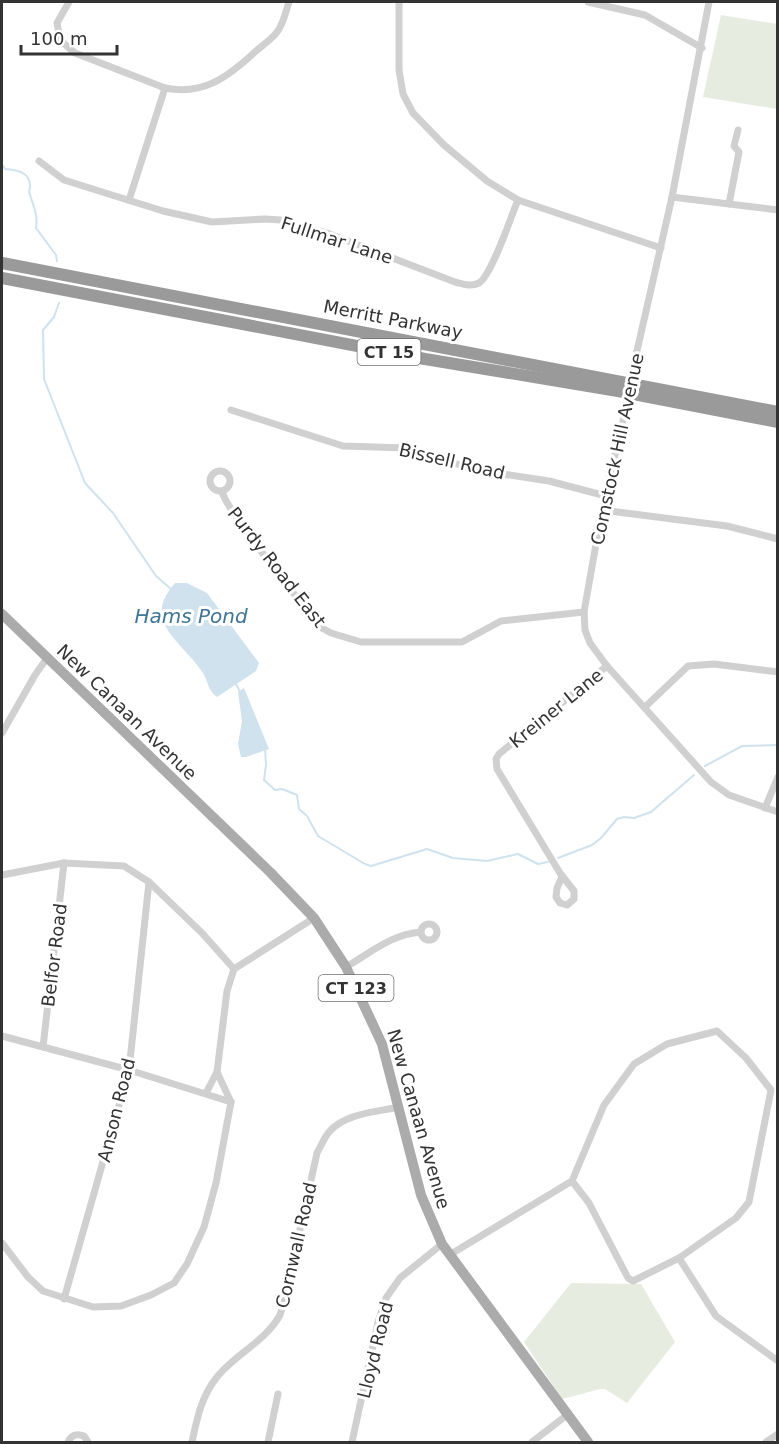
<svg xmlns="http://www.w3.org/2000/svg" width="779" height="1444" font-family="'DejaVu Sans',sans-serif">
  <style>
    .green { fill: #e6ecdf }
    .water { fill: #cfe2ee }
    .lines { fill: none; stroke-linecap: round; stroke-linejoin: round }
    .stream { stroke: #cfe2ee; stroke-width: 2 }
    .minor { stroke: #d0d0d0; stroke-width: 7 }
    .primary { stroke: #ababab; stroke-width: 10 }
    .motorway { stroke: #9a9a9a; stroke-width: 12 }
    .minor-bridge { stroke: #d0d0d0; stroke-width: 7 }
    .labels { text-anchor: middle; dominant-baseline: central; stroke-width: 6; stroke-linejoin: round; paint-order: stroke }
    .shield { fill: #fff; stroke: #707070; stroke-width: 1.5 }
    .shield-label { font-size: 16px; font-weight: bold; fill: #333 }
    .street-label { font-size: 18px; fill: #333; stroke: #fff }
    .water-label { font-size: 20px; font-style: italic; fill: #3f7597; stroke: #fff }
  </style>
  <rect width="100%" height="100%" fill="#fff"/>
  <!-- green -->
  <g class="green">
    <polygon points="721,15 777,24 777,109 703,97"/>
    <polygon points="571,1283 641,1284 675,1342 627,1403 605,1389 600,1389 562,1399 524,1342"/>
  </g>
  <!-- water -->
  <g class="water">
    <path d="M175,583h12l20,10 52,70 -3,8 -39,26c-9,-6 -9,-16 -14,-24 -20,-31 -63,-51 -28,-90z"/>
    <polygon points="244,688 269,749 246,757 241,757 238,744 242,721 238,692"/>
  </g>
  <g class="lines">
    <!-- stream -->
    <g class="stream">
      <path d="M2,164l3,5c12,1 25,3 25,17 0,5 -2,5 0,9 4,13 8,19 6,33l20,27 1,6"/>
      <polyline points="59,303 54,317 43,330 44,379 85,483 113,513 156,576 171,589"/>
      <polyline points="234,680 241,694"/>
      <polyline points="265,748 266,765 264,780 275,790 282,789 297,795 299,809 307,816 318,836 365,864 371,866 427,849 453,858 487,861 518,854 538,864 548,862"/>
      <polyline points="705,766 742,746 778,745"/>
      <polyline points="558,858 592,845 601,838 617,819 624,817 634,818 651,812 694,775"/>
    </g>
    <!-- minor -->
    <g class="minor">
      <path d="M69,2l-12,21 3,17 15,13 90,35c39,8 64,-12 91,-37 7,-6 16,-12 21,-19 6,-7 9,-21 12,-30"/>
      <polyline points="399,2 399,70 403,94 413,113 444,145 487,181 518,200 661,248"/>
      <polyline points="588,2 645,15 702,48"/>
      <path d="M39,161l25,19 99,31 49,11 53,-3 16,1 46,13 128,49c8,2 16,5 24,1 13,-8 32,-67 39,-83"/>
      <polyline points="672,197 778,210"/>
      <polyline points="129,200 165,88"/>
      <polyline points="729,204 739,152 734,146 738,130"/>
      <polyline points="634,364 672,197 709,2"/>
      <polyline points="231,410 343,446 406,448 476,470 549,481 606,496"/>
      <polyline points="624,417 602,510 584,612 585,630 590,643 607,666 711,782 729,795 778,812"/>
      <circle cx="220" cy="481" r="10"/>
      <path d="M222,491c2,17 76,107 91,127l7,9 11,6 30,9h101l39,-21 83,-9"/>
      <polyline points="602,510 727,526 778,539"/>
      <polyline points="645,707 688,666 714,664 778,672"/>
      <polyline points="2,733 35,675 47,658"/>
      <polyline points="765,808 778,777"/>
      <polyline points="560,873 574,891 574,899 567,905 560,903 556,897 557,888 562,877 560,873 497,769 496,759 499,754 607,666"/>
      <polyline points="2,875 64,863 124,866 149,882 202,933 234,969 227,991 217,1072 231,1102"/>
      <circle cx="429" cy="932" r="8"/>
      <path d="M346,967c24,-14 46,-33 75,-35"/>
      <polyline points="234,969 314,918"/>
      <polyline points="2,1036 129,1070 231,1102"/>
      <polyline points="43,1047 64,863"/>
      <polyline points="206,1093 217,1072"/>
      <polyline points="2,1243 28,1277 43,1291 93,1307 121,1306 151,1295 174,1283 187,1264 204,1227 216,1183 231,1102"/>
      <polyline points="451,1254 572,1181 604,1105 634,1064 667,1044 717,1031 746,1058 771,1090 749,1202 736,1218 679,1258 633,1281 628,1278 589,1203 572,1181"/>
      <polyline points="679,1258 716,1316 778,1361"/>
      <polyline points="64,1299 129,1070 149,882"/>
      <path d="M68,1442c3,-7 9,-9 16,-6l4,6"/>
      <path d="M192,1442c5,-23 9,-45 25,-65 17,-22 49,-36 63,-62 2,-6 4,-12 5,-18l32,-144c4,-7 7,-15 12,-21 16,-19 48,-20 70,-25"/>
      <polyline points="268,1442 278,1394"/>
      <polyline points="352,1442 378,1322 386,1298 400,1278 442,1244"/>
      <polyline points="532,1442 567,1415"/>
      <polyline points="766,1442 778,1434"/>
    </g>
    <!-- primary -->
    <polyline class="primary" points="2,614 270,872 314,918 346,967 382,1044 421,1195 442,1244 588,1442"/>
    <!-- motorway -->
    <g class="motorway">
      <polyline points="2,263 778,412"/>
      <polyline points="2,278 425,359 618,391 778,422"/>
    </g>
    <!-- minor-bridge -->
    <polyline class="minor-bridge" points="624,417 634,364"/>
  </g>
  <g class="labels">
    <!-- shield labels -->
    <g class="shield">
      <rect x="357.5" y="339" width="63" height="26" rx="4.5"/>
      <rect x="318.5" y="975" width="75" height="26" rx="4.5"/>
    </g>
    <g class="shield-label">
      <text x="389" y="352">CT 15</text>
      <text x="356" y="988">CT 123</text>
    </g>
    <!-- street labels -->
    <g class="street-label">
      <text transform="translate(337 240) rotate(18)">Fullmar Lane</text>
      <text transform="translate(393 319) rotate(11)">Merritt Parkway</text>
      <text transform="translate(617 449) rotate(-78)">Comstock Hill Avenue</text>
      <text transform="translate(452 461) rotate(13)">Bissell Road</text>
      <text transform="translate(277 567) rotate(52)">Purdy Road East</text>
      <text transform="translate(556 708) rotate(-39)">Kreiner Lane</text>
      <text transform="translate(127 712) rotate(44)">New Canaan Avenue</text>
      <text transform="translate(54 955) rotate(-83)">Belfor Road</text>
      <text transform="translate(116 1110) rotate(-76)">Anson Road</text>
      <text transform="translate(419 1119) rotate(74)">New Canaan Avenue</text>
      <text transform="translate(296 1245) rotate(-77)">Cornwall Road</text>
      <text transform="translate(375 1350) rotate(-76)">Lloyd Road</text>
    </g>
    <!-- water labels -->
    <g class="water-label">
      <text x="191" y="616">Hams Pond</text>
    </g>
  </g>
  <!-- border -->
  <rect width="779" height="1444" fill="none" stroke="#333333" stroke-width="6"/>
  <!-- scale -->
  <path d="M21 45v9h96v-9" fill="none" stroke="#333333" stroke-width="3"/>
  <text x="30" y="45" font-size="18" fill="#333333" stroke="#ffffff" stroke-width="4.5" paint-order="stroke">100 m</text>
</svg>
